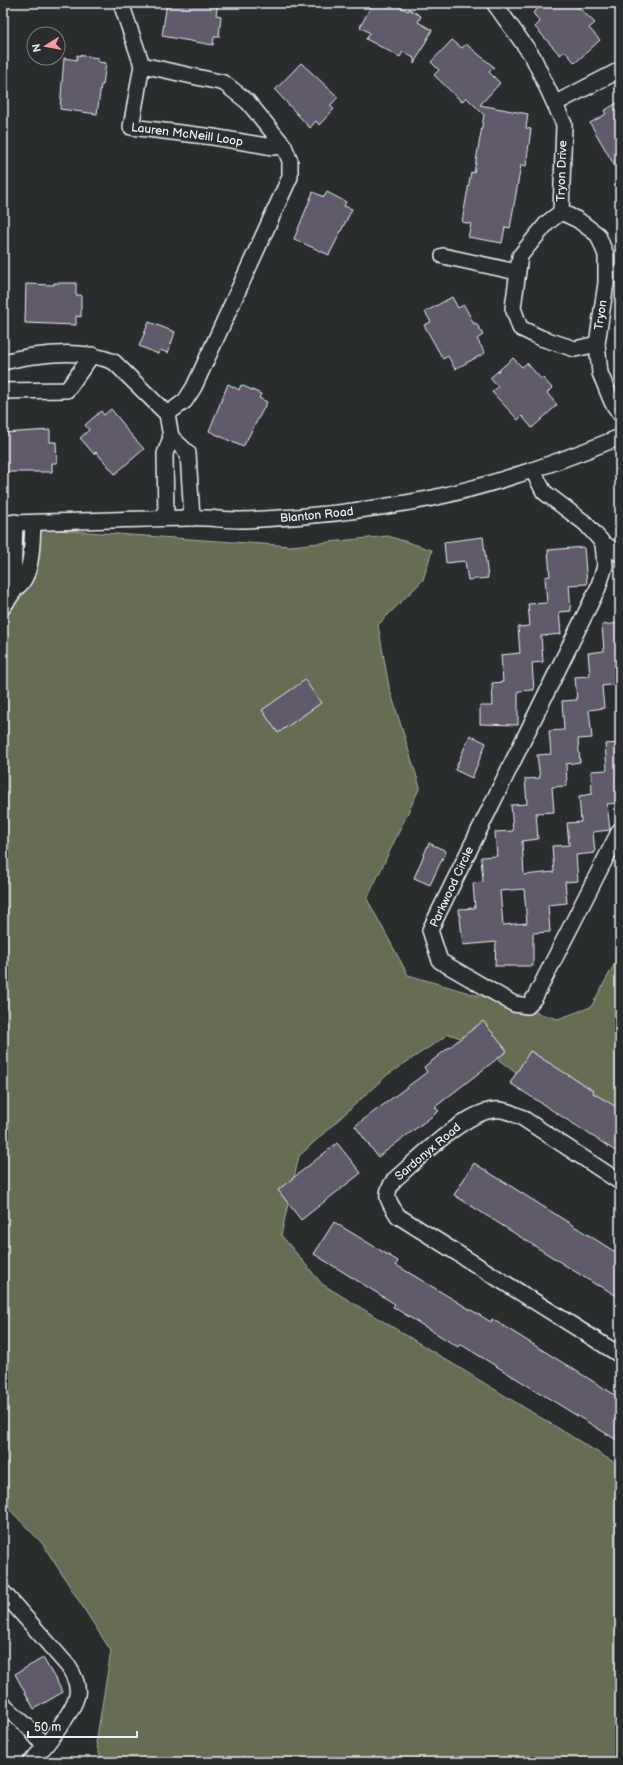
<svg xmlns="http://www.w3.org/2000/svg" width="623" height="1765" font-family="'Balsamiq Sans',sans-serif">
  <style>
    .green { fill: #666d53; stroke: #a7afa6 }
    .building { fill: #615a6b; stroke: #e8f1f8; fill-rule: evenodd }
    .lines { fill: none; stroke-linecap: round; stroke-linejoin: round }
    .minor-casing { stroke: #e8f1f8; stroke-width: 18 }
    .minor { stroke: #2a2d2e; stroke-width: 15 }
    .labels { text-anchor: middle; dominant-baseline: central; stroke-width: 3; stroke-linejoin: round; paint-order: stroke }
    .street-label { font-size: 12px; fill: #e8f1f8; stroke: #2a2d2e }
  </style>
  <rect width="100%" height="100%" fill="#2a2d2e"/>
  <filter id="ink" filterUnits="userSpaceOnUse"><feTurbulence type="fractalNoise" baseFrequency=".025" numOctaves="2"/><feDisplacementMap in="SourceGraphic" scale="8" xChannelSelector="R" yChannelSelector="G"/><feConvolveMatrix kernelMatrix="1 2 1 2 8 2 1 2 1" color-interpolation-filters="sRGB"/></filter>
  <g filter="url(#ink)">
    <!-- green -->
    <polygon class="green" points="58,530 291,546 388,536 432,550 423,580 378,625 389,687 420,787 367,899 408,975 558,1019 591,1007 620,954 620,1138 547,1097 478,1044 449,1034 387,1075 299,1156 281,1235 322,1284 620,1466 620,1754 617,1762 102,1762 96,1743 111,1651 42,1543 3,1503 3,531"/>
    <!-- building -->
    <g class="building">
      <polygon points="167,3 218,3 216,15 221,16 219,37 214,37 213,45 162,36"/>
      <polygon points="373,3 394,3 408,11 409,9 421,16 418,22 432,30 414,64 414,58 403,52 400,57 366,39 370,33 360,27"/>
      <polygon points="544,3 574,3 595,23 589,28 600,40 575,63 565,51 560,55 535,27 540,22 533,13"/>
      <polygon points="452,40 462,48 466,44 494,67 489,72 500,83 480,105 528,114 526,128 531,129 526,166 521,165 510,228 505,227 502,243 468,237 471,224 462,222 471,172 474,173 484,115 466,97 462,102 434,75 439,70 431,62"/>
      <polygon points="77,55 98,58 98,62 106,63 103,85 101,85 97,114 60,109 64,58 77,60"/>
      <polygon points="301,63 338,97 330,106 334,109 319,125 316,121 310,128 275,90"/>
      <polygon points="620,101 620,175 590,123 606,114 604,111"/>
      <polygon points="313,192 324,197 327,192 346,202 344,206 352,209 329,255 294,239"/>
      <polygon points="54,283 76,283 76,295 81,295 81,317 76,316 76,325 25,323 26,284 54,285"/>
      <polygon points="452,297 458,308 464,305 474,324 476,323 483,335 477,339 485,353 455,369 448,356 443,359 424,325 431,322 425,312"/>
      <polygon points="149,322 175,332 168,353 160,350 158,354 139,346"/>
      <polygon points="513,358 522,367 527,363 541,379 543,378 552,388 547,393 557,405 532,428 522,416 518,420 492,392 498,387 490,378"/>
      <polygon points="228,384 239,390 241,385 261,394 259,398 267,402 243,447 209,431"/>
      <polygon points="111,409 125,426 124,427 144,449 115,474 96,452 94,454 80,438 89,430 85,425 101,411 104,415"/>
      <polygon points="50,430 50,442 56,442 57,463 52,463 52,472 3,472 3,433"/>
      <polygon points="483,537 488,578 468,580 465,561 446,563 444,542"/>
      <polygon points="584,547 587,584 569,585 571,611 559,612 561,634 541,636 543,662 532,663 534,690 518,691 518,725 480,724 480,706 493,706 492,683 503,682 501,655 520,653 518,627 530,626 528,604 547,603 545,577 550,576 548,550"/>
      <path d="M620,623v37l-4,1 2,23 -16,2 2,22 -15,2 3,28 -14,1 2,23 -14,2 1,22 -15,1 2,25 -18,1 2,26 -16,2 2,34 30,-3 -2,-26 17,-1 -2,-22 14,-1 -2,-26 13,-2 -1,-23 16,-1 -2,-26 15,-1v60l-13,1 3,26 -17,2 2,21 -19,2 2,26 -13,1 2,21 -19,2 2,27 -17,1v33h-38l1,-24 -33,3 -4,-36 16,-1 -2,-25 10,-1 -2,-25 16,-1 -2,-24 18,-1 -2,-26 16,-1 -2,-25 15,-1 -3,-23 14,-1 -2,-23 15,-1 -2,-29 15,-1 -2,-23 15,-1 -2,-23 16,-2 -2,-26zM524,889l3,34 -24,2 -3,-34z"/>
      <polygon points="305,680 321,703 278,733 262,710"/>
      <polygon points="470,735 486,743 472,778 455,770"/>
      <polygon points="429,843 446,851 430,885 414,878"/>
      <polygon points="483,1021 507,1051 435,1107 439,1111 378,1157 355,1126 427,1072 424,1067"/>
      <polygon points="530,1051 594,1091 593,1093 620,1109 620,1154 510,1083"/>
      <polygon points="337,1143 361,1173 301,1220 278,1190"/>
      <polygon points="474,1163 620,1255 620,1298 599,1285 598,1286 454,1195"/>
      <polygon points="334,1222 398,1261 396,1265 491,1322 492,1319 620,1398 620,1442 460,1344 458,1347 393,1307 395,1304 314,1254"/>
      <polygon points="43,1658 63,1692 34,1709 15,1674"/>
    </g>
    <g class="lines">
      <!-- minor casing -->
      <g class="minor-casing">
        <g id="minor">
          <polyline points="124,3 123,9 142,65"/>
          <polyline points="494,3 533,57 564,124 561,212 547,223 520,256 513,308 520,328 541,338 575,349 597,344"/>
          <polyline points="556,103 620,70"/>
          <polyline points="561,212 578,220 598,235 606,255 606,283 597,344 600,373 612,402 620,414"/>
          <polyline points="443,256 517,272"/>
          <path d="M3,362c10,-2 20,-5 31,-6 26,-4 56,-4 80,6l53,52 4,23 -6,17 1,64"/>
          <polyline points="3,391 67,390 92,355"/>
          <path id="s1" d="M167,414l18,-13 9,-14 96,-210v-16l-6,-15 -36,-44 -24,-19 -82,-18 -11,62 82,10 60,10 11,-1"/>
          <polyline points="171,437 188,453 192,518"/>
          <polyline points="533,471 544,492 585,523 603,543"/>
          <path d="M15,522l-2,59 4,6c16,-10 15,-47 16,-64"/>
          <path id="s2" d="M3,523c62,-1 124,-4 186,-5 17,-1 34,2 51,2 62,-2 126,-9 188,-21 67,-14 129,-36 192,-62"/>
          <polyline points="620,554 603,543 605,566 598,588 430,930 440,961 514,1004 528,1006 535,997 620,830"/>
          <polyline points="3,607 17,587"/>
          <path d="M620,1182l-99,-65c-9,-4 -17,-8 -27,-7 -29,2 -77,50 -100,70 -11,17 -6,20 4,36l222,139"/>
          <path d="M3,1592l65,74c6,9 11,19 9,29 -4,18 -33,53 -46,67"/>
          <polyline points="3,1704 31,1730 44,1746"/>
        </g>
      </g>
      <!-- minor -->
      <use href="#minor" class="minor"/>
    </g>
  </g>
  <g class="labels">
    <!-- street labels -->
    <g class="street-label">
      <text stroke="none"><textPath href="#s1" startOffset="593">Lauren McNeill Loop</textPath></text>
      <text transform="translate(562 171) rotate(-88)">Tryon Drive</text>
      <text transform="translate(601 315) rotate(-82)">Tryon</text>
      <text stroke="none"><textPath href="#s2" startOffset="314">Blanton Road</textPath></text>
      <text transform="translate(452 887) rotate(-65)">Parkwood Circle</text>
      <text transform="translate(428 1152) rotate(-40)">Sardonyx Road</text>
    </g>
  </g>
  <!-- margin -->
  <rect width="623" height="1765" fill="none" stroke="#2a2d2e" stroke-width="16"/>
  <rect x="8" y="8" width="607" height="1749" fill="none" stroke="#e8f1f8" stroke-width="1.5" filter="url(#ink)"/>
  <!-- north arrow -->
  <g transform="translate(46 46) rotate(259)"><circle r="19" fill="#2a2d2e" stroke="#767b7f"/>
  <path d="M0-3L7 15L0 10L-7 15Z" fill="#ff9aa2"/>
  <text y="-6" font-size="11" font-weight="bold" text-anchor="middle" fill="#e8f1f8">N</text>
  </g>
  <!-- scale -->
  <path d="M28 1731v6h109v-6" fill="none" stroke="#e8f1f8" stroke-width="2"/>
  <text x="34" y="1731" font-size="12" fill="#e8f1f8" stroke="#2a2d2e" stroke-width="3" paint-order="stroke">50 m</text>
</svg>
